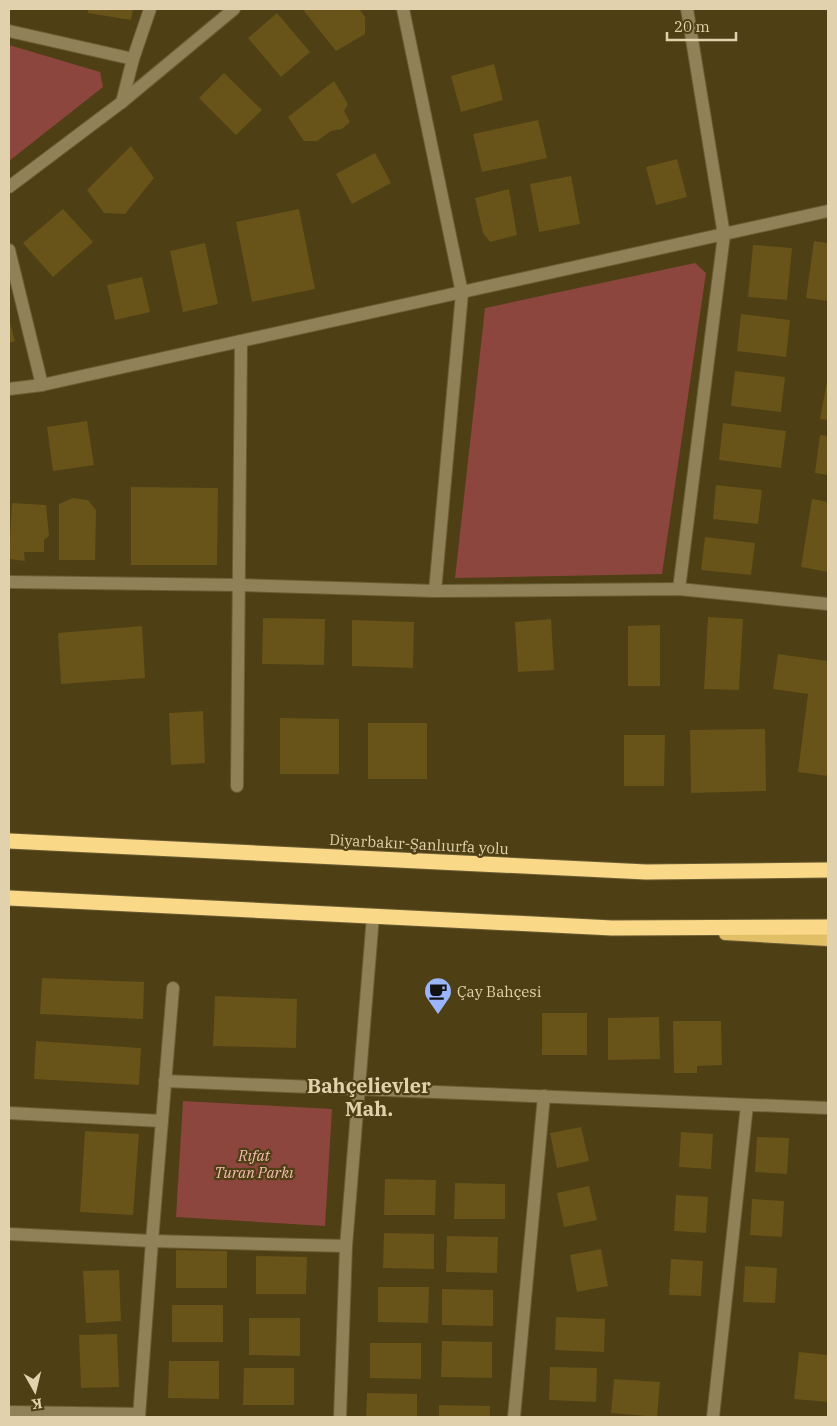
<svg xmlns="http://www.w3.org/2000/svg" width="837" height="1426" font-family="'IBM Plex Serif',serif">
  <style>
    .green { fill: #8c463d }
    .building { fill: #685318 }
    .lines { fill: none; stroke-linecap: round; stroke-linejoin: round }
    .minor-casing { stroke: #6b5c33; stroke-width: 14 }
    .major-casing { stroke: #6b5c33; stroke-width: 14 }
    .highway-casing { stroke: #6b5c33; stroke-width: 17 }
    .minor { stroke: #918158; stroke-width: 12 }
    .major { stroke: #e1bf67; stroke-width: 12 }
    .highway { stroke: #f9d887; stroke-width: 15 }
    .labels { text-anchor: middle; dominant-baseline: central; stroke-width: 4.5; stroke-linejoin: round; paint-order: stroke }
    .street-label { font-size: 15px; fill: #e1d2ad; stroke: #4e3f15 }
    .poi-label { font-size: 15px; fill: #e1d2ad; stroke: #4e3f15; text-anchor: start }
    .park-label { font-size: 15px; font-style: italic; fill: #f5bdb4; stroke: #4e3f15 }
    .district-label { font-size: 20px; font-weight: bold; fill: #e1d2ad; stroke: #4e3f15 }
  </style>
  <rect width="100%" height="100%" fill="#4e3f15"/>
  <!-- green -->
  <g class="green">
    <polygon points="9,45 100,72 103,87 9,161"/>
    <polygon points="695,263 706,273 662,574 455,578 485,308"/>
    <polygon points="183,1101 332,1109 325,1226 176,1217"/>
  </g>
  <!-- building -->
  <g class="building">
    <polygon points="88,9 133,9 131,20 88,13"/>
    <polygon points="305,9 359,9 365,17 365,34 336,51 304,11"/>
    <polygon points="277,13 310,52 281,77 248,38"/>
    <polygon points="494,64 503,100 461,112 451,76"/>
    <polygon points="224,73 262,110 236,135 199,98"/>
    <polygon points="334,81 348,104 344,111 350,122 342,129 331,131 317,141 304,141 288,117"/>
    <polygon points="538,120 547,158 482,172 473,134"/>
    <polygon points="131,146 154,178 125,214 104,213 87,190"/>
    <polygon points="375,153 391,183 352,204 336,174"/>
    <polygon points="677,159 687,197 656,205 646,167"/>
    <polygon points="571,176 580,224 539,232 530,184"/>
    <polygon points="509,189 517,235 490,242 483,233 475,198"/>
    <polygon points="63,209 93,242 53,277 23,243"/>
    <polygon points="299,209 315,289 252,302 236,222"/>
    <polygon points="814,241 828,243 828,301 806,298"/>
    <polygon points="205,243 218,304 183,312 170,251"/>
    <polygon points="753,245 792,248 787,300 748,297"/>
    <polygon points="142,277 150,312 115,320 107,285"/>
    <polygon points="741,314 790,320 786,357 737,351"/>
    <polygon points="9,319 15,341 9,343"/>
    <polygon points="735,371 785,377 781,412 731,406"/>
    <polygon points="827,381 828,381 828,420 820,419"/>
    <polygon points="87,421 94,465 53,471 47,427"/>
    <polygon points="723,423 786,431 781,468 719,460"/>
    <polygon points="820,435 828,436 828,475 815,473"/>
    <polygon points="716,485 762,490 758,524 713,519"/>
    <polygon points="131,487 218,488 217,565 131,565"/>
    <polygon points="73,498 88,500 96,510 95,560 59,560 59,504"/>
    <polygon points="812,499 828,502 828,572 801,567"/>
    <polygon points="12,503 46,505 49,536 44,540 44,552 24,552 25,561 9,559"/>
    <polygon points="705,537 755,543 751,575 701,570"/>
    <polygon points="708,617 743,619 739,690 704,689"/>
    <polygon points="263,618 325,619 324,665 262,664"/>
    <polygon points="551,619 554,670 518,672 515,622"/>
    <polygon points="352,620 414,622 413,668 352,666"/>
    <polygon points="660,625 660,686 628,686 628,626"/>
    <polygon points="142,626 145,678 61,684 58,633"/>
    <polygon points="778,654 828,661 828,776 798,772 808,694 773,689"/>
    <polygon points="203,711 205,763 171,765 169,713"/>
    <polygon points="280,718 339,719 339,774 280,774"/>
    <rect x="368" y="723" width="59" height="56"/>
    <polygon points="765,729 766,791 691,793 690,730"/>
    <polygon points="624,735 665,735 664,786 624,786"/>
    <polygon points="42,978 144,982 143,1019 40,1014"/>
    <polygon points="215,996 297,999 296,1048 213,1046"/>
    <rect x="542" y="1013" width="45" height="42"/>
    <polygon points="659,1017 660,1059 608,1060 608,1018"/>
    <polygon points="673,1021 721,1021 722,1065 697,1066 697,1073 674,1073"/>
    <polygon points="36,1041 141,1048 139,1085 34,1079"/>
    <polygon points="581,1127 589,1161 557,1168 550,1133"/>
    <polygon points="85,1131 139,1134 133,1215 80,1212"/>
    <polygon points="681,1132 713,1134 711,1169 679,1167"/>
    <polygon points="757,1137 789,1138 787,1174 755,1172"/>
    <polygon points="385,1179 436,1180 435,1215 384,1215"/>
    <polygon points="455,1183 505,1184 505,1219 454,1219"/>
    <polygon points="589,1186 597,1220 564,1227 557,1193"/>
    <polygon points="676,1195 708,1197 706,1233 674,1231"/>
    <polygon points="752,1199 784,1201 782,1237 750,1235"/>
    <polygon points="384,1233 434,1234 434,1269 383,1268"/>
    <polygon points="447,1236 498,1237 497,1273 446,1272"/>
    <polygon points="601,1249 608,1286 577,1292 570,1255"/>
    <polygon points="176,1250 227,1251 227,1288 176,1288"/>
    <polygon points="256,1256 307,1257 306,1294 256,1294"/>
    <polygon points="671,1259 703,1261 701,1296 669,1295"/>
    <polygon points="745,1266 777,1268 775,1303 743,1302"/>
    <polygon points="119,1270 121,1321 86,1323 83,1271"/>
    <polygon points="378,1287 429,1287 428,1323 378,1322"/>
    <polygon points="442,1289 493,1290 493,1326 442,1325"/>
    <rect x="172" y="1305" width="51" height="37"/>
    <polygon points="556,1317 605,1319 604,1352 555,1350"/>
    <polygon points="249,1318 300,1318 300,1356 249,1355"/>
    <polygon points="117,1334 119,1387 81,1388 79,1335"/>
    <polygon points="442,1341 492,1342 492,1378 441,1377"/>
    <polygon points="370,1343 421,1343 421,1379 370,1378"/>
    <polygon points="799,1352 828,1355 828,1402 794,1399"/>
    <polygon points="169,1361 219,1361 219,1399 168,1398"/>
    <polygon points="550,1367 597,1368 596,1402 549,1400"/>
    <polygon points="244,1368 294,1368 294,1405 243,1405"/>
    <polygon points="614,1379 660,1382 657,1417 611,1413"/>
    <polygon points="367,1393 417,1394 417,1417 366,1417"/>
    <polygon points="439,1405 490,1406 490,1417 439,1417"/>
  </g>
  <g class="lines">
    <!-- minor casing -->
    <g class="minor-casing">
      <g id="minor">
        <polyline points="403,9 462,293 435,591"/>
        <polyline points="9,31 133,59 122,102"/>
        <polyline points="133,59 150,9"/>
        <polyline points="9,187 122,102 234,9"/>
        <polyline points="9,250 42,385"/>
        <polyline points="9,389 42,385 828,211"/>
        <polyline points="9,582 239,585 435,591 679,589 828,604"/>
        <polyline points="679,589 724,235 687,9"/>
        <polyline points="237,786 241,341"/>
        <polyline points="173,988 152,1241 346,1246"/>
        <polyline points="165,1081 828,1108"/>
        <polyline points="9,1113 162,1121"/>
        <polyline points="9,1234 152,1241 139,1417"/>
        <polyline points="9,1412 139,1414"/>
        <polyline points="340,1417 346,1246 373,916"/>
        <polyline points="514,1417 544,1096"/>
        <polyline points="713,1417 747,1105"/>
      </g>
    </g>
    <!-- major casing -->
    <g class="major-casing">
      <polyline id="major" points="725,934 828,940"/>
    </g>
    <!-- highway casing -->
    <g class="highway-casing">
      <g id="highway">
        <polyline points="9,841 646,872 828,870"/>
        <polyline points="9,898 612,928 828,927"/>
      </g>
    </g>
    <!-- minor -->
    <use href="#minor" class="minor"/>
    <!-- major -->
    <use href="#major" class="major"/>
    <!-- highway -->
    <use href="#highway" class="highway"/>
  </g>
  <!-- icons -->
  <defs>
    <g id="cafe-pin" transform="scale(1.4375)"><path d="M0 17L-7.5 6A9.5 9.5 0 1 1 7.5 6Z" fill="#9bb5fd" stroke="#4e3f15"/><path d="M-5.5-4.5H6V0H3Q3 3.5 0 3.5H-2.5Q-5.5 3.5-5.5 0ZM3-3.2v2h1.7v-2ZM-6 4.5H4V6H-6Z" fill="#111"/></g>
  </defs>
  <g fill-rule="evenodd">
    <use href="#cafe-pin" x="438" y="991"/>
  </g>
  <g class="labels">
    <!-- street labels -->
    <g class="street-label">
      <text transform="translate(419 844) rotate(3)">Diyarbakır-Şanlıurfa yolu</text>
    </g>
    <!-- poi labels -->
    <g class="poi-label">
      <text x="457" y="991">Çay Bahçesi</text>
    </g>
    <!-- park labels -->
    <g class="park-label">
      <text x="254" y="1155">Rıfat<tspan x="254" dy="17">Turan Parkı</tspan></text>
    </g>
    <!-- district labels -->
    <g class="district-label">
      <text x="369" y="1085">Bahçelievler<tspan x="369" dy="23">Mah.</tspan></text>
    </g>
  </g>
  <!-- border -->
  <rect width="837" height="1426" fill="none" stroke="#e1d2ad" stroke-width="20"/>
  <!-- north arrow -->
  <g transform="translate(35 1391) rotate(172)" stroke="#4e3f15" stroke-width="4" paint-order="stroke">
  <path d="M0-4L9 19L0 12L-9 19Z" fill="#e1d2ad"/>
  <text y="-8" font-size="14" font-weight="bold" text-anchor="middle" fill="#e1d2ad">K</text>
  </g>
  <!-- scale -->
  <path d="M667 32v8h69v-8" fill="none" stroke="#e1d2ad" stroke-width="2.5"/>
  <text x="674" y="32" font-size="15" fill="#e1d2ad" stroke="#4e3f15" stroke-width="4" paint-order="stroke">20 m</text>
</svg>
